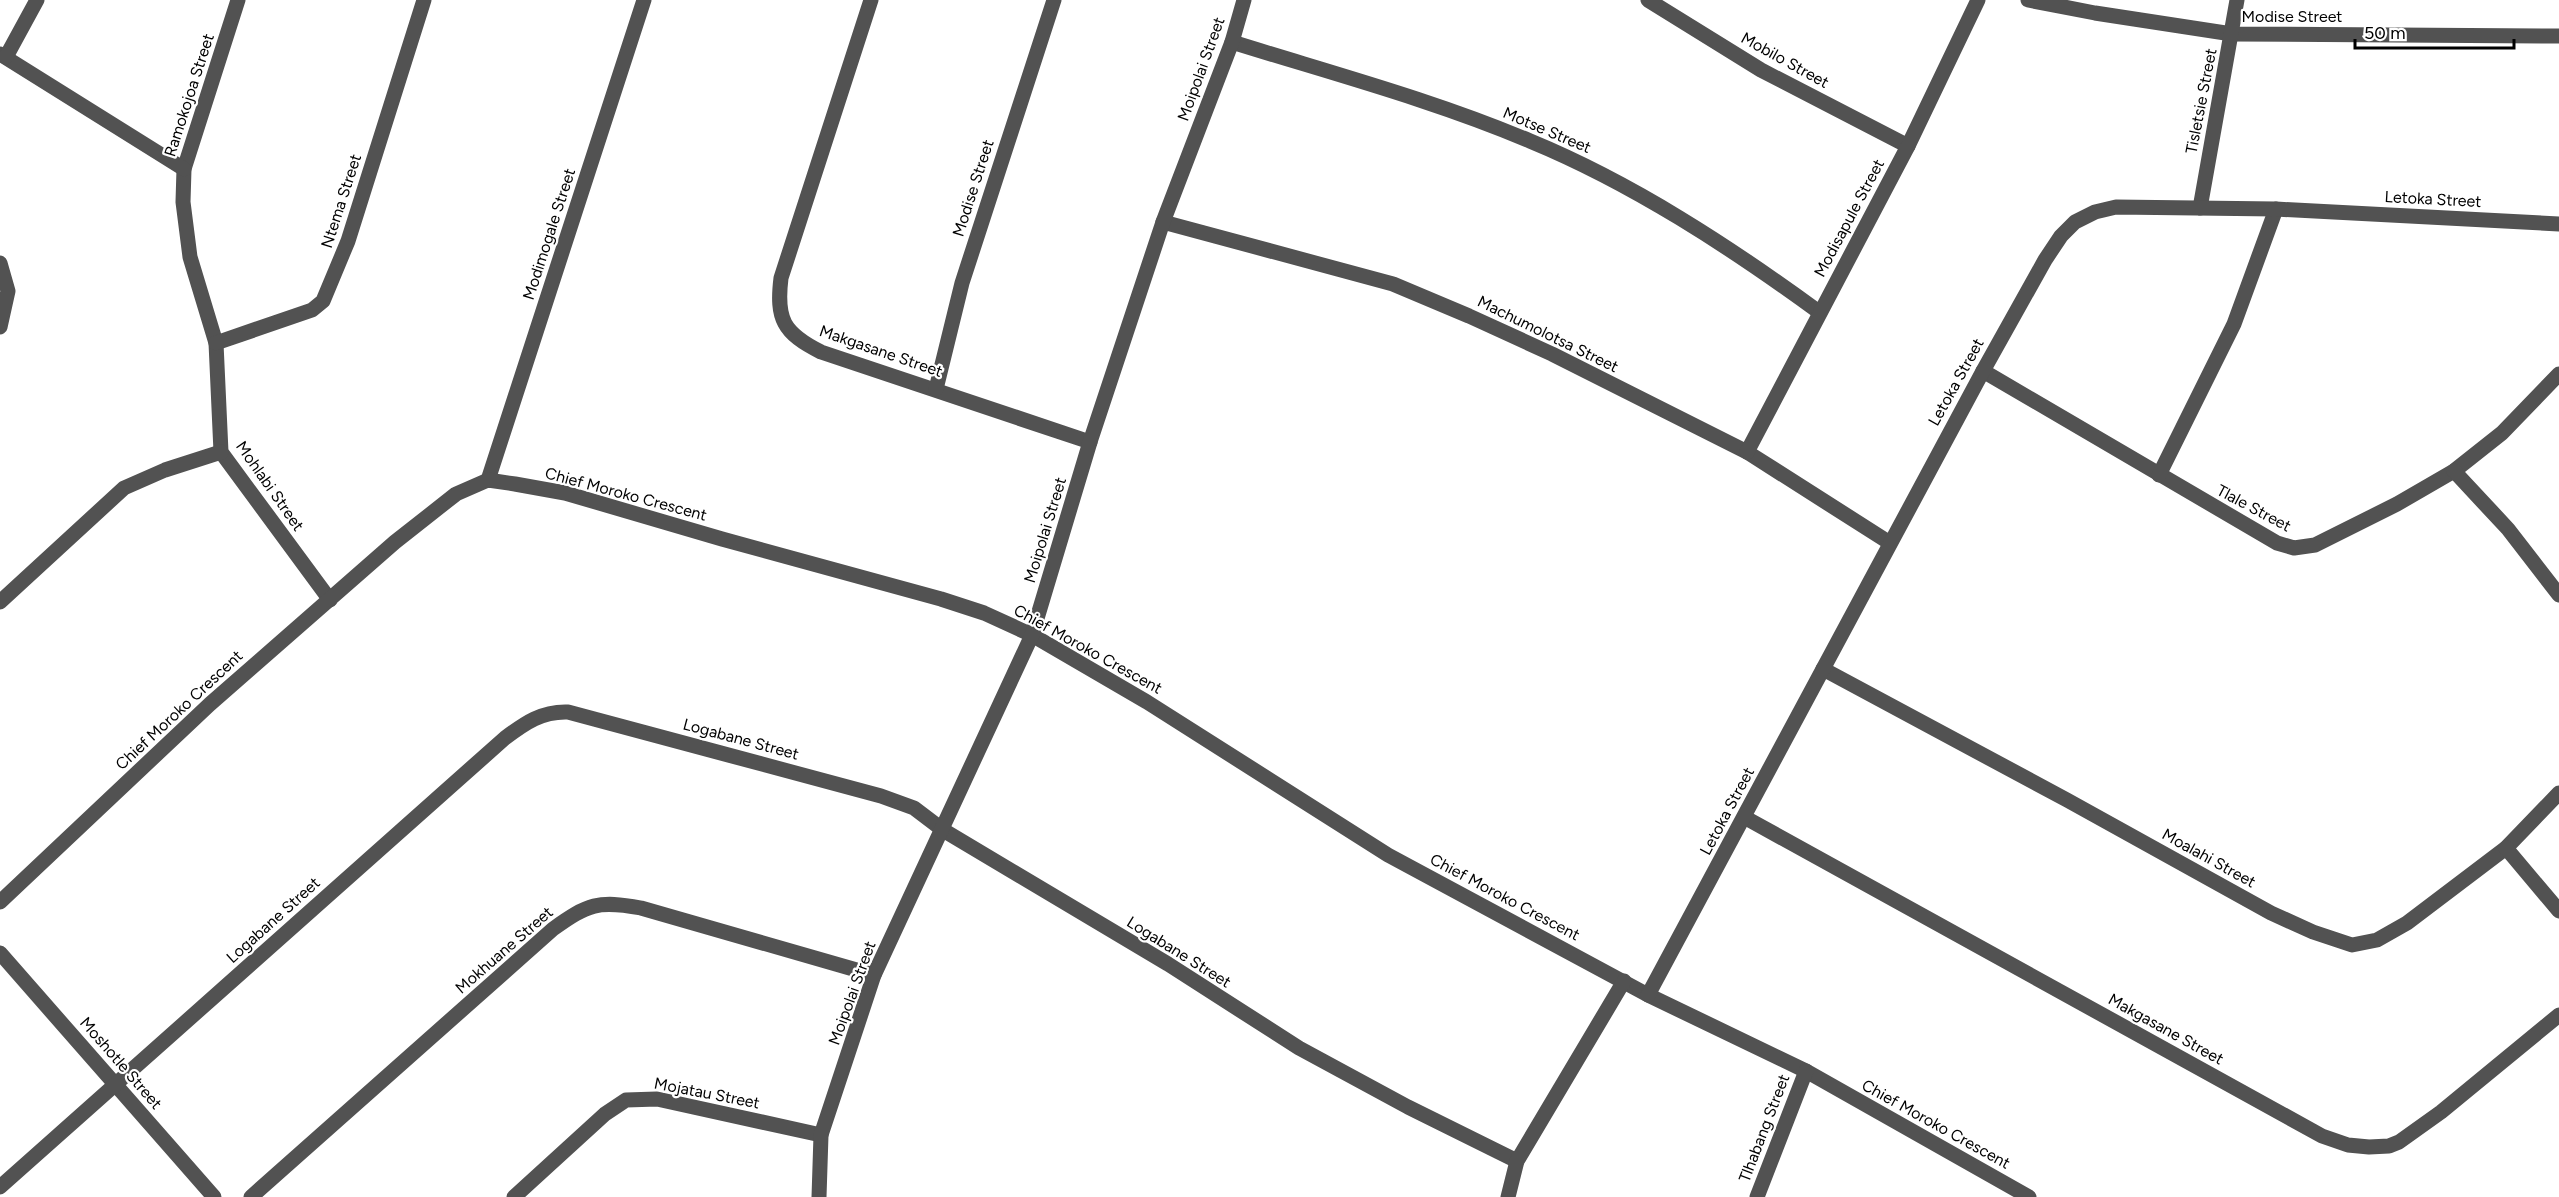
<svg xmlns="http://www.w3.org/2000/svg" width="2559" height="1197" font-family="Figtree,sans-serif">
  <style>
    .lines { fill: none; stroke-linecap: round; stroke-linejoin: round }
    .minor { stroke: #525252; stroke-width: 15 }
    .labels { text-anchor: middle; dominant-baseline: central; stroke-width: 4.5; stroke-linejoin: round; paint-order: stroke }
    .street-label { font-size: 16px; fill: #000; stroke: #fff }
  </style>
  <rect width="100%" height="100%" fill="#fff"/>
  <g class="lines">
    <!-- minor -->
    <g class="minor">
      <polyline points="238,0 184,169 183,202 190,257 216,343 221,452 330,600"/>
      <path d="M871,0l-90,278c-5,41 2,55 40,74l269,90"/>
      <polyline points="1648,0 1761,70 1908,146"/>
      <polyline points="2028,0 2095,13 2232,34 2559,36"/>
      <path d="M1232,42c99,31 201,58 298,99 102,42 200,106 289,171"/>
      <polyline points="0,54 184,169"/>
      <polyline points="6,57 37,0"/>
      <polyline points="2200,208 2237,0"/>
      <polyline points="1163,222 1393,284 1469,316 1552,354 1747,452 1890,543"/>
      <polyline points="0,263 8,291 0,327"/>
      <polyline points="216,343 312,310 323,301 348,241 424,0"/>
      <polyline points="1983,371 2277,543 2294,548 2315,545 2397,504 2454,471 2502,433 2559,374"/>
      <polyline points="936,389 962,283 1054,0"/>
      <polyline points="1747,452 1908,146 1978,0"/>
      <polyline points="2454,471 2508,529 2559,595"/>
      <polyline points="2159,475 2234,324 2276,209"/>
      <polyline points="488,480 644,0"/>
      <polyline points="0,602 124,488 165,470 221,452"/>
      <polyline points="1823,669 2067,800 2271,913 2313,932 2352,945 2377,940 2407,923 2506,848 2559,793"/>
      <polyline points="1744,817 2322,1136 2348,1145 2369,1147 2389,1146 2399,1142 2441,1112 2559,1015"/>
      <polyline points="2506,848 2559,911"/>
      <polyline points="0,902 210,704 395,542 456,494 488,480 515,484 565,493 722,539 941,599 984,613 1032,635 1147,702 1388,855 1648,995 1806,1071 2029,1197"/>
      <polyline points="0,953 214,1197"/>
      <polyline points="1648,995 1983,371 2045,260 2061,236 2075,222 2095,212 2116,207 2276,209 2559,224"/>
      <path d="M0,1187l505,-449c20,-15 37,-27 63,-26l313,84 33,12 29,22 225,134 131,84 109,59 109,54"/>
      <path d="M251,1197l302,-268c35,-25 45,-29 88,-21l233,67"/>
      <polyline points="514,1197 605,1114 626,1100 657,1099 821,1135"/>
      <polyline points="819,1197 821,1135 874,975 1032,635 1090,442 1163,222 1232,42 1244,0"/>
      <polyline points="1508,1197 1517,1161 1624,981"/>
      <polyline points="1757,1197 1806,1071"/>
    </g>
  </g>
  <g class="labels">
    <!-- street labels -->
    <g class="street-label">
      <text x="2292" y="16">Modise Street</text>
      <text transform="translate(1785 60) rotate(29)">Mobilo Street</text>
      <text transform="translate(1201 69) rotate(-70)">Moipolai Street</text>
      <text transform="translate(189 95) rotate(-72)">Ramokojoa Street</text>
      <text transform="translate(2201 101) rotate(-79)">Tisletsie Street</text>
      <text transform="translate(1547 130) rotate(23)">Motse Street</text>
      <text transform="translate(973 188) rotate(-72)">Modise Street</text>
      <text transform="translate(2433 199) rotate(3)">Letoka Street</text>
      <text transform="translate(341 201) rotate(-72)">Ntema Street</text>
      <text transform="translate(1849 218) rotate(-62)">Modisapule Street</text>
      <text transform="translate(549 234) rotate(-72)">Modimogale Street</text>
      <text transform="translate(1548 334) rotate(26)">Machumolotsa Street</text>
      <text transform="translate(881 351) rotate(19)">Makgasane Street</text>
      <text transform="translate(1956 382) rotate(-61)">Letoka Street</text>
      <text transform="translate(270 486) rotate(55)">Mohlabi Street</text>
      <text transform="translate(626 494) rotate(15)">Chief Moroko Crescent</text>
      <text transform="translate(2254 508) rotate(28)">Tlale Street</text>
      <text transform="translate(1045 530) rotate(-73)">Moipolai Street</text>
      <text transform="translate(1088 649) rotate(29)">Chief Moroko Crescent</text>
      <text transform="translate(179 710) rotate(-43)">Chief Moroko Crescent</text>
      <text transform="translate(741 739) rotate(15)">Logabane Street</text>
      <text transform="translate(1727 811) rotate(-62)">Letoka Street</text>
      <text transform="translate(2209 858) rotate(29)">Moalahi Street</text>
      <text transform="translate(1505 897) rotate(28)">Chief Moroko Crescent</text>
      <text transform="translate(273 920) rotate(-42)">Logabane Street</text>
      <text transform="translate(504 950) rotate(-41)">Mokhuane Street</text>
      <text transform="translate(1179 952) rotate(32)">Logabane Street</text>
      <text transform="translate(852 993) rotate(-70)">Moipolai Street</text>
      <text transform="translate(2166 1029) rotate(29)">Makgasane Street</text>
      <text transform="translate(121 1063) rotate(49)">Moshotle Street</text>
      <text transform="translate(707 1093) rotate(11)">Mojatau Street</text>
      <text transform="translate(1936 1124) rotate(29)">Chief Moroko Crescent</text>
      <text transform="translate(1764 1128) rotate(-69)">Tlhabang Street</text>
    </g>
  </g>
  <!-- scale -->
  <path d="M2355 39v9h159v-9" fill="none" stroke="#000000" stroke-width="3"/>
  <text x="2364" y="39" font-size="18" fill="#000000" stroke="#ffffff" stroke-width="4.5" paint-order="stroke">50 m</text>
</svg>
